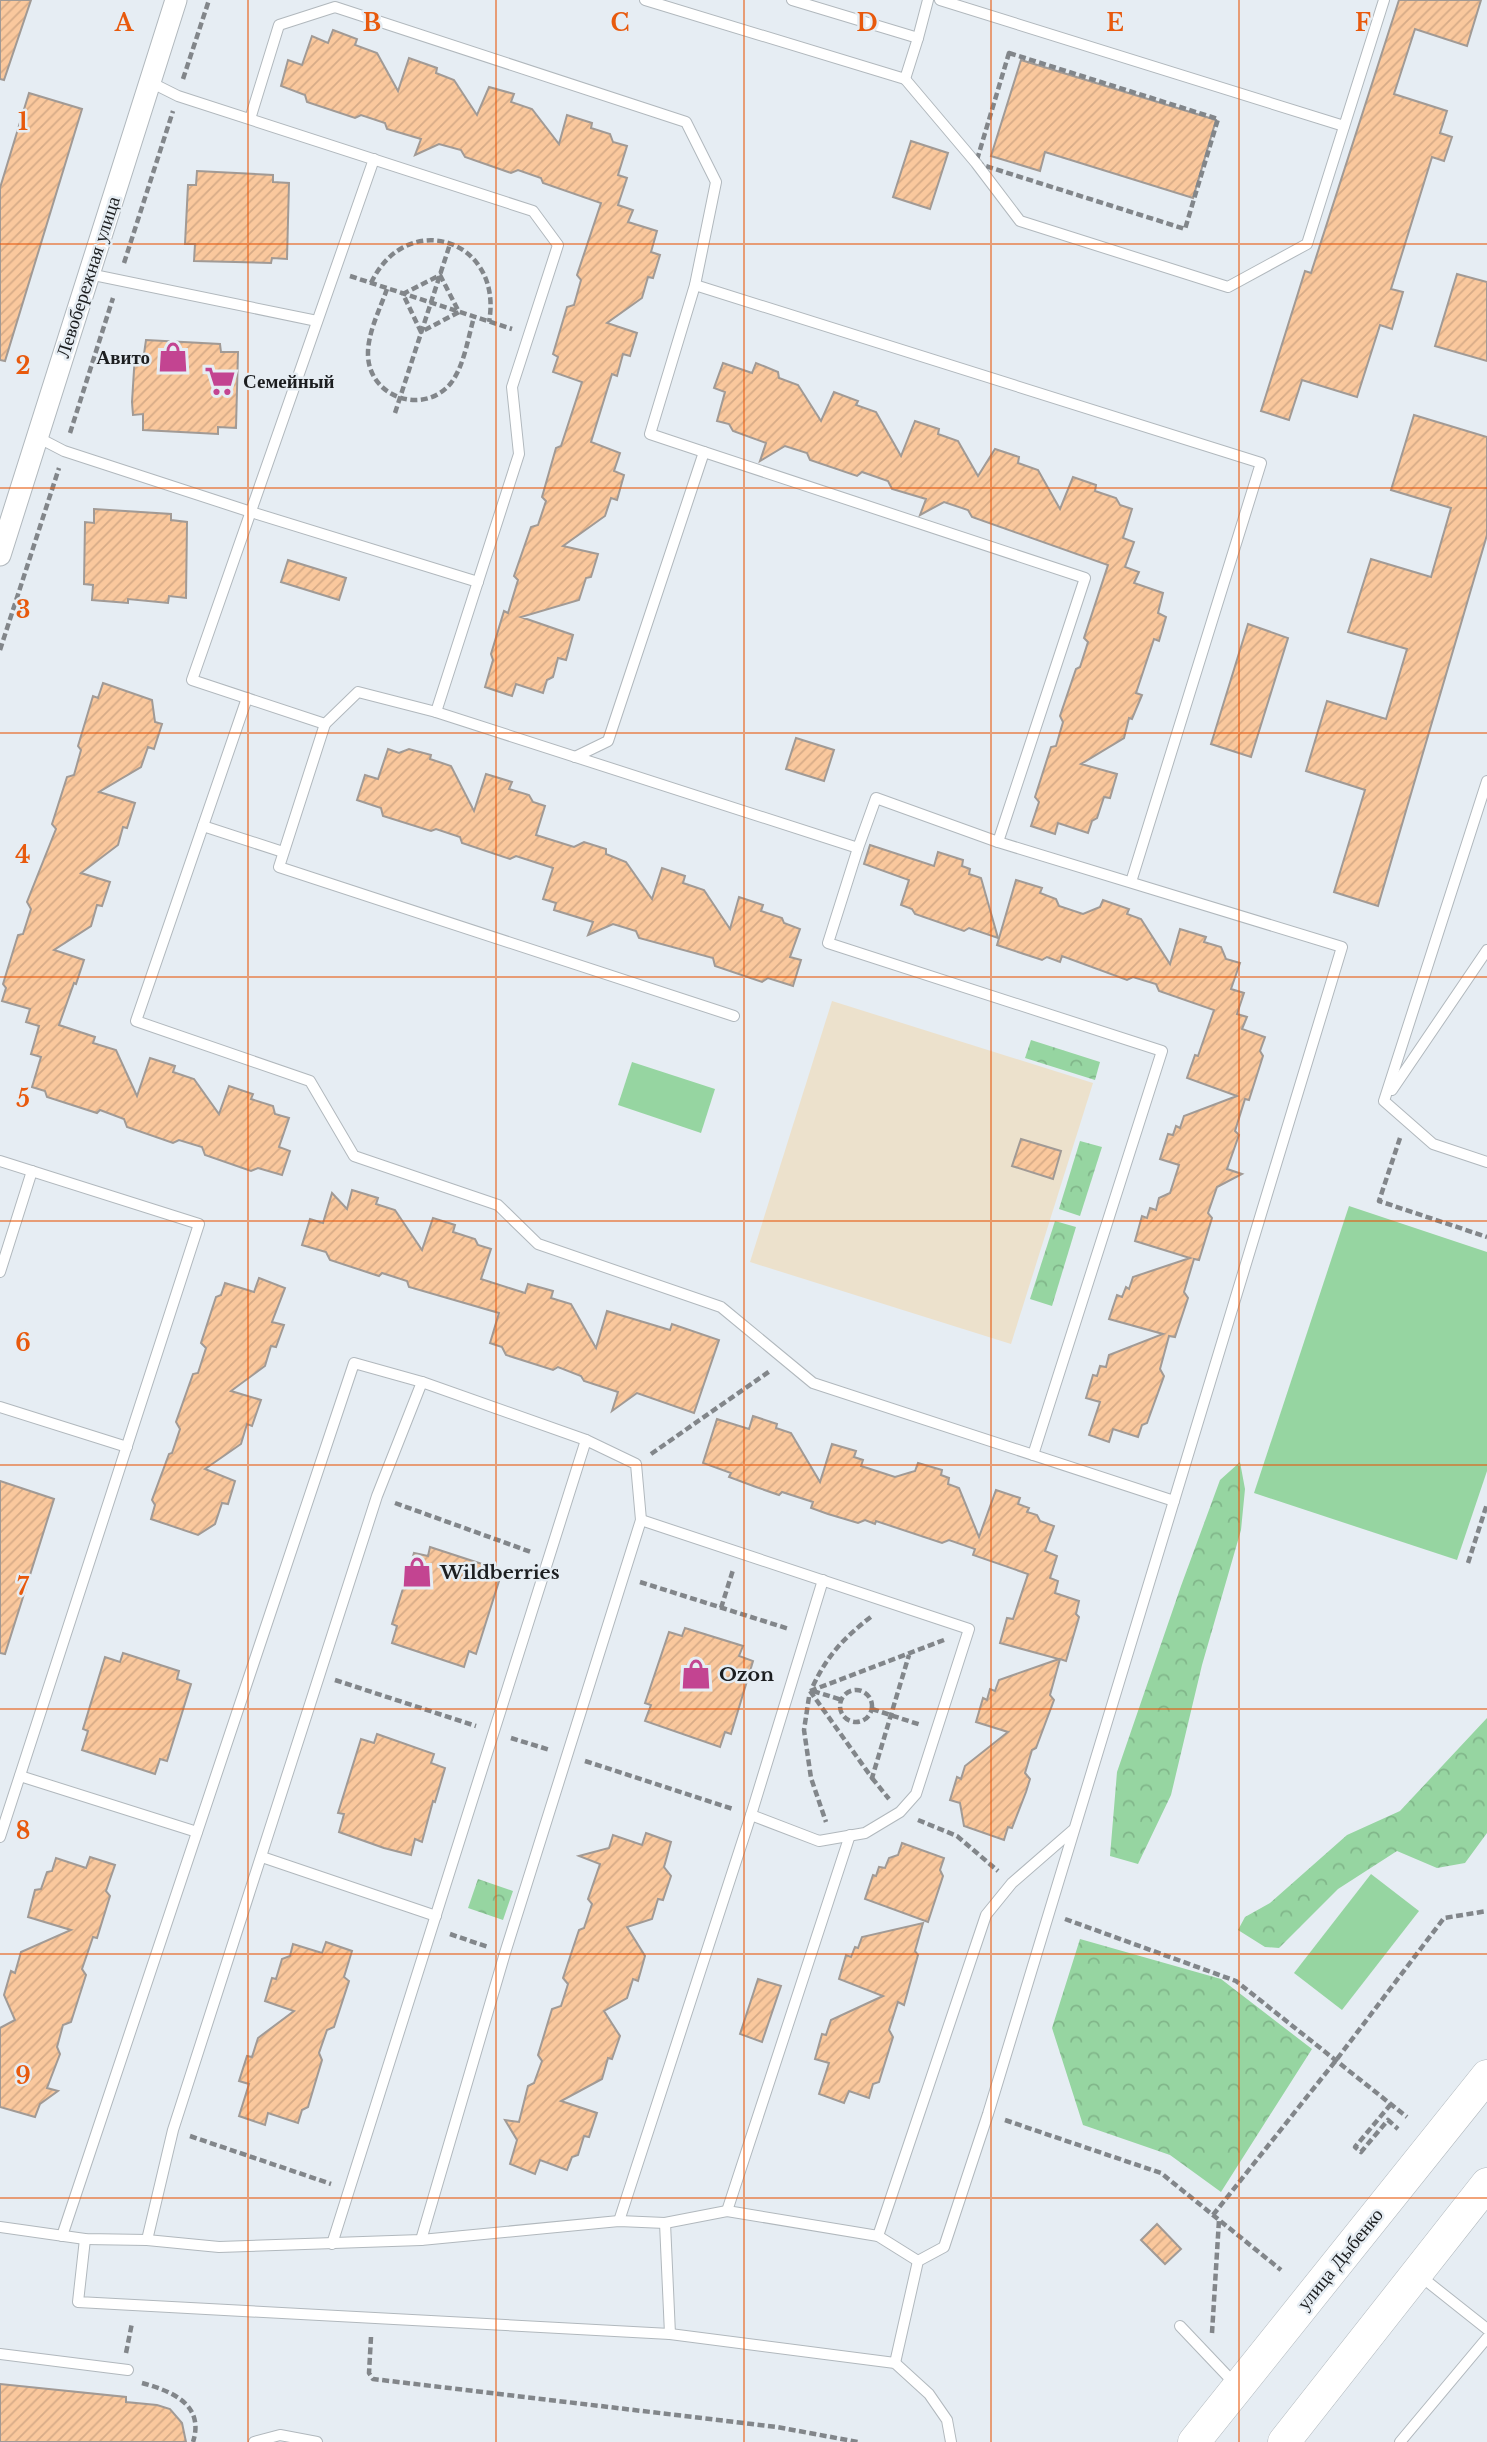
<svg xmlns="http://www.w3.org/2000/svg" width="1487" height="2442" font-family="'Libre Baskerville',serif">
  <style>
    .education { fill: #ece1cc }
    .green { fill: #96d5a1 }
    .forest { fill: url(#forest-crowns) }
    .building { fill: url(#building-hatch); stroke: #a19a95; stroke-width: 2 }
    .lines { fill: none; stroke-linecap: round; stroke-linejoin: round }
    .lane-casing { stroke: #b1b8bd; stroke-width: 12 }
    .street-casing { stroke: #b1b8bd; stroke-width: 23 }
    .secondary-casing { stroke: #b1b8bd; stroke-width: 33 }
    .path { stroke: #82868a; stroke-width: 4.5; stroke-dasharray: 7 3.5; stroke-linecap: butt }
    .lane { stroke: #fff; stroke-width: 10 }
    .street { stroke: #fff; stroke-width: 21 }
    .secondary { stroke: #fff; stroke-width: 32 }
    .grid { fill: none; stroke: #e8590c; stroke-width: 2; stroke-opacity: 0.55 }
    .labels { text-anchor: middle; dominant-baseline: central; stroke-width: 5; stroke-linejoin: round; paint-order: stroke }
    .street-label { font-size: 19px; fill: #1c1e20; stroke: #e6edf3 }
    .poi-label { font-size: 19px; font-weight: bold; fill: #1c1e20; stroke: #e6edf3; text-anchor: start }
    .grid-label { font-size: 23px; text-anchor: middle; font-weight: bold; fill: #e8590c; stroke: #e6edf3; stroke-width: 5; stroke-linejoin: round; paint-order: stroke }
  </style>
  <defs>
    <pattern id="forest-crowns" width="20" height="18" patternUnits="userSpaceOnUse" patternTransform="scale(1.75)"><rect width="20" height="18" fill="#96d5a1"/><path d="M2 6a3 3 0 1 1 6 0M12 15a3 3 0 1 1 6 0" fill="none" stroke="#81b68a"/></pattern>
    <pattern id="building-hatch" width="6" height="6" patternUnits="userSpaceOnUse" patternTransform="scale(1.75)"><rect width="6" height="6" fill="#fac89d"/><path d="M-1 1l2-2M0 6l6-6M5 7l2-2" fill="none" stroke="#d6ab87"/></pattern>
  </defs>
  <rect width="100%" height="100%" fill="#e6edf3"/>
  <!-- education -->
  <polygon class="education" points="832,1001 1093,1083 1011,1344 750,1262"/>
  <!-- green -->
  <g class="green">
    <polygon points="632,1062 715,1089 701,1133 618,1105"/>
    <polygon points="1349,1206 1487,1252 1487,1471 1457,1560 1254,1493"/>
    <polygon points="1371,1874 1419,1911 1342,2010 1294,1973"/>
  </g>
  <!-- forest -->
  <g class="forest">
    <polygon points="1031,1040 1100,1062 1095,1080 1025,1058"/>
    <polygon points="1080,1141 1102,1147 1080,1216 1059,1209"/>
    <polygon points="1055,1221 1076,1227 1052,1306 1030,1299"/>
    <polygon points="1240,1462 1245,1489 1241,1530 1202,1665 1171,1795 1138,1864 1110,1856 1117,1772 1181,1586 1220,1480"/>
    <polygon points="1487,1718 1487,1833 1465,1863 1437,1868 1397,1851 1338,1889 1279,1948 1265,1947 1238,1930 1245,1917 1270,1903 1347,1835 1400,1811"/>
    <polygon points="478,1879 513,1891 503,1920 468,1908"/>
    <polygon points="1080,1939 1221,1979 1312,2049 1221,2192 1170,2155 1083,2125 1052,2028"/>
  </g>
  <!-- building -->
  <g class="building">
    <polygon points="0,0 31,0 4,80 0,79"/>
    <polygon points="1399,0 1481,0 1467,46 1415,29 1394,94 1447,111 1440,133 1452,137 1444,161 1432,157 1391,289 1403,292 1392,329 1380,325 1357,397 1302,380 1289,420 1261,411 1305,271 1311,273"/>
    <polygon points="333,30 357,39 355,45 377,53 398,91 409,58 437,68 436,73 454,80 477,115 489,87 514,94 511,102 532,109 559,144 567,115 592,123 591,128 610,134 613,142 627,146 618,175 627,178 618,205 633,210 628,222 657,231 651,252 660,255 653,278 648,277 642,298 607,323 637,333 630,356 623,354 617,376 612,374 591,442 620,453 614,471 624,475 617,500 611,498 605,516 563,546 598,554 591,577 586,578 579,600 521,617 573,635 566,660 558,658 553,677 547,680 543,693 516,684 512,696 485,687 493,660 491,654 504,611 508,613 518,580 514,576 531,527 538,525 546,501 542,497 556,448 561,446 582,382 553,372 558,357 553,354 567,307 574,305 581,280 577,275 601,203 543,183 541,178 518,170 511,173 465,157 461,150 439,144 415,155 421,139 387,129 385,123 361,115 355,118 307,102 305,95 281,86 288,60 302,65 312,36 328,43"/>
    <polygon points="1021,60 1216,120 1193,198 1045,152 1040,171 991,156"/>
    <polygon points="29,93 82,109 5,361 0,360 0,188"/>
    <polygon points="911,141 948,153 930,209 893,197"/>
    <polygon points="197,171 273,175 273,182 289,183 287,259 272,258 271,263 194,261 195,244 185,244 188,185 196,185"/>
    <polygon points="1457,274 1487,282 1487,361 1435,346"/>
    <polygon points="146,340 220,344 221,352 238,352 236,428 218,427 218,434 143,430 143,414 133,415 132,402 135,354 144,354"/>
    <polygon points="723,363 752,373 756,363 778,372 779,378 798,385 821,421 834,392 858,401 856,405 876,412 901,456 915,421 939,429 938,434 958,441 978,476 995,449 1019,457 1018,463 1038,470 1060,509 1073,477 1096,485 1095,491 1116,498 1120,505 1132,509 1123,538 1134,542 1125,567 1139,572 1134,583 1163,593 1158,613 1166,617 1159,641 1154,639 1136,693 1142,695 1132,719 1129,718 1124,738 1081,764 1117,774 1110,798 1104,797 1097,818 1092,821 1088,833 1058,823 1055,834 1031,826 1039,802 1035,797 1051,747 1056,746 1063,722 1060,716 1076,669 1080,667 1088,642 1084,638 1108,565 972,517 968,510 944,502 920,515 926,499 892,489 888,481 862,472 857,476 810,460 807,453 785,446 760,461 766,443 733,431 729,424 717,421 725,392 714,388"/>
    <polygon points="1414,415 1487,437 1487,535 1378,906 1334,892 1365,790 1306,771 1327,701 1386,719 1407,649 1348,632 1371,559 1431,577 1451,508 1391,490"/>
    <polygon points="94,509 171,514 171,520 187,522 186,598 169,596 168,603 128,599 128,603 92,600 93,585 84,584 85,522 94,523"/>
    <polygon points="288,560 346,578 339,600 281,582"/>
    <polygon points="1248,624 1288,638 1251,757 1211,744"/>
    <polygon points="103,683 152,700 155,722 162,724 154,749 148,747 141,767 99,792 135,803 127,828 123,827 118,845 81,873 110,882 102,906 97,905 91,926 54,950 84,960 76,984 74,983 59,1025 95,1037 93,1043 116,1050 137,1096 150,1058 175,1066 173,1072 194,1079 219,1114 229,1086 253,1094 251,1099 273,1106 275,1114 289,1118 279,1147 290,1151 282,1175 258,1168 251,1171 205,1155 202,1147 179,1140 173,1143 127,1127 124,1119 100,1110 97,1113 47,1097 45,1091 32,1087 41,1057 31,1054 39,1026 26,1022 30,1009 2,1001 6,988 3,984 18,935 23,934 31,909 27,902 56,829 52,824 67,777 74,775 81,750 78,746 93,696 98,698"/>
    <polygon points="796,738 834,750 824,781 786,769"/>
    <polygon points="388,749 399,753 409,749 431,755 430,759 451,766 474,811 486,774 512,782 509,789 529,795 533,802 545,806 536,835 574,847 584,842 606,849 606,854 626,862 652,899 662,868 685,876 683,883 704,890 730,929 739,897 763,905 761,911 782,918 784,923 800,929 790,957 801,960 793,986 768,978 762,982 715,966 713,958 639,938 636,931 613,924 588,935 593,922 554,910 556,903 543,899 553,868 516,856 510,859 462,843 460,837 436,829 431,831 383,816 381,808 357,800 365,775 378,779"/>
    <polygon points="870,845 934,866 938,852 963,860 962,866 970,869 969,874 981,878 998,938 969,928 964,931 915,914 912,909 901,905 909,880 864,864"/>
    <polygon points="1016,880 1042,888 1040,893 1056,899 1059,906 1083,914 1100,907 1103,900 1129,909 1127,914 1141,919 1170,964 1180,929 1206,937 1204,942 1221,947 1226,959 1240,963 1231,989 1244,993 1237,1014 1247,1017 1242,1029 1265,1037 1260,1051 1263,1056 1249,1100 1245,1099 1235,1131 1239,1135 1227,1169 1242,1174 1217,1187 1208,1213 1212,1218 1199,1260 1194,1259 1184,1292 1188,1298 1175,1337 1169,1336 1160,1369 1164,1376 1147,1423 1142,1425 1138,1437 1113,1429 1109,1442 1089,1435 1100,1402 1086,1398 1093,1375 1097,1376 1100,1366 1106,1367 1109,1355 1163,1334 1109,1319 1117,1295 1122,1297 1126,1287 1129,1289 1133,1277 1190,1258 1135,1241 1142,1216 1147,1218 1150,1208 1156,1210 1159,1198 1170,1193 1179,1165 1160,1159 1168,1134 1173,1135 1176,1126 1180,1128 1184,1116 1237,1096 1187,1078 1195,1055 1198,1056 1214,1010 1159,991 1156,984 1133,977 1127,980 1062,956 1060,962 1047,957 1042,960 997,945"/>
    <polygon points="1021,1139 1061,1151 1053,1179 1012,1166"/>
    <polygon points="352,1190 378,1198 376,1204 395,1210 422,1250 433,1218 455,1225 453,1232 475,1239 478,1245 491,1249 481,1279 525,1293 528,1284 553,1291 551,1298 571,1304 596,1348 607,1311 670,1330 672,1324 719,1340 694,1413 637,1393 612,1411 618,1392 584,1381 581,1376 558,1367 553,1370 506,1355 502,1347 490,1343 499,1313 409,1287 407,1281 382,1273 379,1276 330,1260 326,1252 302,1245 310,1219 323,1223 332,1193 347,1209"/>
    <polygon points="259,1278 285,1288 272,1322 284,1325 276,1347 271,1346 265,1366 231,1391 261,1400 252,1426 247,1424 241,1444 205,1469 235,1481 228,1504 222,1503 215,1524 198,1535 151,1519 155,1505 152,1500 169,1454 172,1453 180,1429 176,1422 193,1374 198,1373 206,1348 201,1343 216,1297 221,1295 225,1283 254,1292"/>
    <polygon points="753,1416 777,1424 776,1428 791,1433 820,1482 832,1444 856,1451 854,1457 863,1460 861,1466 895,1477 915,1471 918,1463 942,1470 941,1475 949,1478 948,1484 959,1488 979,1537 996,1490 1020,1498 1018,1504 1029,1508 1027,1512 1037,1515 1040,1521 1054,1526 1045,1551 1057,1556 1050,1578 1058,1581 1055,1593 1079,1601 1076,1614 1079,1617 1066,1661 1060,1659 1050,1695 1054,1700 1036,1748 1032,1750 1025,1773 1030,1779 1026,1792 1012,1828 1008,1827 1004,1840 964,1826 960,1803 950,1800 957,1777 961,1779 965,1766 1008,1732 976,1722 983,1698 987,1700 990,1689 995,1691 999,1680 1059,1659 1000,1643 1007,1618 1013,1619 1028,1574 973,1555 975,1549 949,1540 942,1543 876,1521 875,1524 865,1520 858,1523 828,1514 811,1508 813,1502 782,1492 779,1495 756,1487 729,1477 731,1473 703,1463 717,1419 749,1429"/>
    <polygon points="0,1481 54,1499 5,1654 0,1653"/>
    <polygon points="430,1547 488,1566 485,1576 499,1581 476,1654 469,1651 464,1667 392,1643 397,1626 392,1624 414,1553 428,1556"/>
    <polygon points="685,1628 743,1646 739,1656 753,1661 731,1734 725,1732 720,1747 645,1721 651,1705 645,1703 669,1632 682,1636"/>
    <polygon points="123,1653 179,1671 177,1679 191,1684 167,1761 160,1759 155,1774 82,1750 88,1731 83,1729 105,1657 120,1662"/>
    <polygon points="377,1734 434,1754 431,1763 445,1768 435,1802 433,1801 422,1842 415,1839 411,1855 384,1848 339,1832 344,1814 338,1813 361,1739 374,1743"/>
    <polygon points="646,1833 671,1842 664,1867 671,1876 663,1900 658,1899 652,1919 627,1927 645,1956 638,1981 633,1979 627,1998 604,2011 620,2036 612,2059 608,2058 602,2079 561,2101 597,2113 589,2137 584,2136 578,2155 572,2157 567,2170 540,2160 535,2174 510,2164 517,2140 505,2120 519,2122 528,2086 534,2083 542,2061 538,2055 552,2009 561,2006 568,1984 563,1978 579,1930 584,1928 592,1904 588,1899 600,1864 579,1856 609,1848 613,1835 642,1845"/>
    <polygon points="902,1843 944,1858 940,1870 943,1876 928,1922 865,1899 873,1875 876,1876 879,1867 885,1868 889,1858 898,1855"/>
    <polygon points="90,1857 115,1865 106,1891 110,1896 97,1938 93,1937 82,1969 86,1975 71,2022 63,2025 57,2047 60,2054 47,2088 58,2091 40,2104 35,2117 0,2107 0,2028 15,2020 4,1995 11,1971 15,1973 21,1952 71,1930 28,1917 35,1890 41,1889 47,1872 52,1871 56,1858 86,1868"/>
    <polygon points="923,1923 915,1951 918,1955 904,2005 898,2002 889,2030 893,2037 879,2082 873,2084 869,2098 849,2091 844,2103 819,2094 829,2063 815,2059 822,2034 826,2035 831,2020 883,1996 839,1979 846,1955 851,1957 855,1947 858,1948 862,1937"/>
    <polygon points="326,1942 352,1951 344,1977 349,1981 334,2027 327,2030 319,2053 322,2060 308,2107 302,2110 298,2123 268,2113 265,2125 239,2116 249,2084 239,2081 247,2056 252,2057 258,2038 294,2011 265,2001 272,1978 276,1979 282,1959 290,1956 293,1944 322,1953"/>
    <polygon points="758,1979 781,1986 762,2042 740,2034"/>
    <polygon points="1157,2224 1181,2249 1165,2264 1141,2240"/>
    <polygon points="0,2384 126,2397 126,2402 157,2405 170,2409 182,2423 186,2442 0,2442"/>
  </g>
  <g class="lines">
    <!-- lane casing -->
    <g class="lane-casing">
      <g id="lane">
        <polyline points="645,0 905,79 918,38 792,0"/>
        <polyline points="940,0 1344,126"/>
        <polyline points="918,38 928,0"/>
        <polyline points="905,79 976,163 1020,221 1228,287 1307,244 1384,0"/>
        <polyline points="150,82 178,96 533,211 558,245 512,387 519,454 436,712"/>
        <polyline points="250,119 279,25 335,7 686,122 716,182 695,285 650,434 704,452 608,741 575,757"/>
        <polyline points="374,159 192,680 325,724 358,692 436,712 858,848 828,943 1162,1051 1033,1455"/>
        <polyline points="89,274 317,321"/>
        <polyline points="695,285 1261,463 1131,882"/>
        <polyline points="37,437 64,451 251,512 478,582"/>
        <polyline points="704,452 1085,578 998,842"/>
        <polyline points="247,698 136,1021 310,1081 354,1156 498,1205 538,1244 721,1307 813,1383 1174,1501"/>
        <polyline points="325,724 279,867 734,1016"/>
        <polyline points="1487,781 1384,1101 1433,1144 1487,1162"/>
        <polyline points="203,826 283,852"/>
        <polyline points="858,848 876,798 998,842 1342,947 988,2114 944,2247 918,2261 895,2363"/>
        <polyline points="1392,1090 1487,950"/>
        <polyline points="0,1161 199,1224 0,1837"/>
        <polyline points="0,1272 32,1171"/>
        <polyline points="0,1407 127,1447"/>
        <polyline points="641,1520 969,1629 916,1794 900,1812 865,1833 819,1841 751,1815"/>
        <polyline points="20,1776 197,1832"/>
        <polyline points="850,1835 727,2211 878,2236 986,1915 1012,1883 1073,1830"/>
        <polyline points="262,1857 436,1916"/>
        <polyline points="619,2221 751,1815 823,1580"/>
        <polyline points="665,2223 670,2334"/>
        <polyline points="0,2227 85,2239 147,2240 219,2247 421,2240 619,2221 665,2223 727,2211"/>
        <polyline points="62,2236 354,1363 422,1382"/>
        <polyline points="878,2236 918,2261"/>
        <polyline points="85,2239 78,2302 670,2334 895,2363 929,2394 947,2420 951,2442"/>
        <polyline points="147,2240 173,2130 377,1496 422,1382 586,1440 636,1464 641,1520 505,1953 421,2240"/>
        <polyline points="332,2244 586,1440"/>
        <polyline points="1419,2275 1487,2329"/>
        <polyline points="1180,2326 1236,2385"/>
        <polyline points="0,2354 128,2370"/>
        <polyline points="254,2442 280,2435 317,2442"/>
        <polyline points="1400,2442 1487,2338"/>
      </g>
    </g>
    <!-- street casing -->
    <g class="street-casing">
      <polyline id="street" points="0,555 176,0"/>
    </g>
    <!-- secondary casing -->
    <g class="secondary-casing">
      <g id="secondary">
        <polyline points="1194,2442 1487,2076"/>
        <polyline points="1284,2442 1487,2184"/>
      </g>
    </g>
    <!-- path -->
    <g class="path">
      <polygon points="1009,53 1218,119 1185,229 976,163"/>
      <polyline points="183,79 209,0"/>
      <polyline points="124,263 173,111"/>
      <polygon points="440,275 459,312 421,332 403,294"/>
      <polyline points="350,276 512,329"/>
      <path d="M371,283c36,-76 133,-43 118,39"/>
      <path d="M387,289c-7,20 -20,45 -19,67 2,42 56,60 83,27 13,-17 17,-45 23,-66"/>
      <polyline points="395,413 450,244"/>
      <polyline points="70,433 113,298"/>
      <polyline points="0,650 59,468"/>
      <polyline points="1400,1138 1379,1201 1487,1237"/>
      <polyline points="651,1454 770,1371"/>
      <polyline points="395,1503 531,1552"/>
      <polyline points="1468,1563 1487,1504"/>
      <polyline points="640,1582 789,1629"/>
      <polyline points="721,1608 733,1570"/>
      <polyline points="335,1680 476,1726"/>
      <path d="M813,1686c15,-32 32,-49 59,-70"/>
      <circle cx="856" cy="1706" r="16"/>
      <polyline points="810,1691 872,1778 909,1655"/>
      <polyline points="810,1691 944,1640"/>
      <polyline points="813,1691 842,1700"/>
      <polyline points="809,1697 804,1730 811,1778 826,1822"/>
      <polyline points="872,1709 921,1725"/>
      <polyline points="511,1738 550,1750"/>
      <polyline points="585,1761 733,1809"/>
      <polyline points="872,1778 889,1799"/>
      <polyline points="918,1820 957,1836 998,1871"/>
      <polyline points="1065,1919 1236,1981 1407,2117"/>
      <polyline points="450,1934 488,1947"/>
      <polyline points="1391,2104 1355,2147 1361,2152 1388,2120 1398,2129"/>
      <polyline points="1005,2120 1161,2173 1281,2270"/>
      <polyline points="190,2136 331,2184"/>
      <polyline points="1213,2215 1337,2059 1444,1918 1487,1911"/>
      <polyline points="1212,2333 1219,2220"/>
      <polyline points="371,2337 369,2373 373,2379 777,2427 858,2442"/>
      <polyline points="126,2353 132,2323"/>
      <path d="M142,2383c29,8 63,21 51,59"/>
    </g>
    <!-- lane -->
    <use href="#lane" class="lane"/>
    <!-- street -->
    <use href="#street" class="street"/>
    <!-- secondary -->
    <use href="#secondary" class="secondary"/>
  </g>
  <!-- grid -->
  <path class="grid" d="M248,0v2442M496,0v2442M744,0v2442M991,0v2442M1239,0v2442M0,244h1487M0,488h1487M0,733h1487M0,977h1487M0,1221h1487M0,1465h1487M0,1709h1487M0,1954h1487M0,2198h1487"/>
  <!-- icons -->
  <defs>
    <g id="shop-bare" transform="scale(2.415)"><path d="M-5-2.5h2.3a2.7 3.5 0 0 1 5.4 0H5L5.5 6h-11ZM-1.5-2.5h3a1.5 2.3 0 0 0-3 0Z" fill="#c34491" stroke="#e6edf3" stroke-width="2.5" paint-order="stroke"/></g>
    <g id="supermarket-bare" transform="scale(2.415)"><path d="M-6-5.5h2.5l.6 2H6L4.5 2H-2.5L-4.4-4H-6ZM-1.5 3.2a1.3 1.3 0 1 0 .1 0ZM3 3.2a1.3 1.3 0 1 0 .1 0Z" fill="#c34491" stroke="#e6edf3" stroke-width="2.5" paint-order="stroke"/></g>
  </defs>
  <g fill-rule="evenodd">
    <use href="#shop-bare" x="173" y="357"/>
    <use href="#supermarket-bare" x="220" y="381"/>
    <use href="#shop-bare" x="417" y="1572"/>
    <use href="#shop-bare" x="696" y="1674"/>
  </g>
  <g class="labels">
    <!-- street labels -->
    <g class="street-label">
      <text transform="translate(88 277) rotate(-72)">Левобережная улица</text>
      <text transform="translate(1340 2259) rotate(-51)">улица Дыбенко</text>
    </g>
    <!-- poi labels -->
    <g class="poi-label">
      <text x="150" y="357" text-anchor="end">Авито</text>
      <text x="243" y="381">Семейный</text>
      <text x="440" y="1572">Wildberries</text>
      <text x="719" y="1674">Ozon</text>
    </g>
  </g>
  <g class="grid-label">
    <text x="124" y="31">A</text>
    <text x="372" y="31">B</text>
    <text x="620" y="31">C</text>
    <text x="867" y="31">D</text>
    <text x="1115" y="31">E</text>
    <text x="1363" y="31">F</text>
    <text x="23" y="130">1</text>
    <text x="23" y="374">2</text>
    <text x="23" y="618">3</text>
    <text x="23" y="863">4</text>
    <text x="23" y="1107">5</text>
    <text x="23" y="1351">6</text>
    <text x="23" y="1595">7</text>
    <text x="23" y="1839">8</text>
    <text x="23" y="2084">9</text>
  </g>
</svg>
